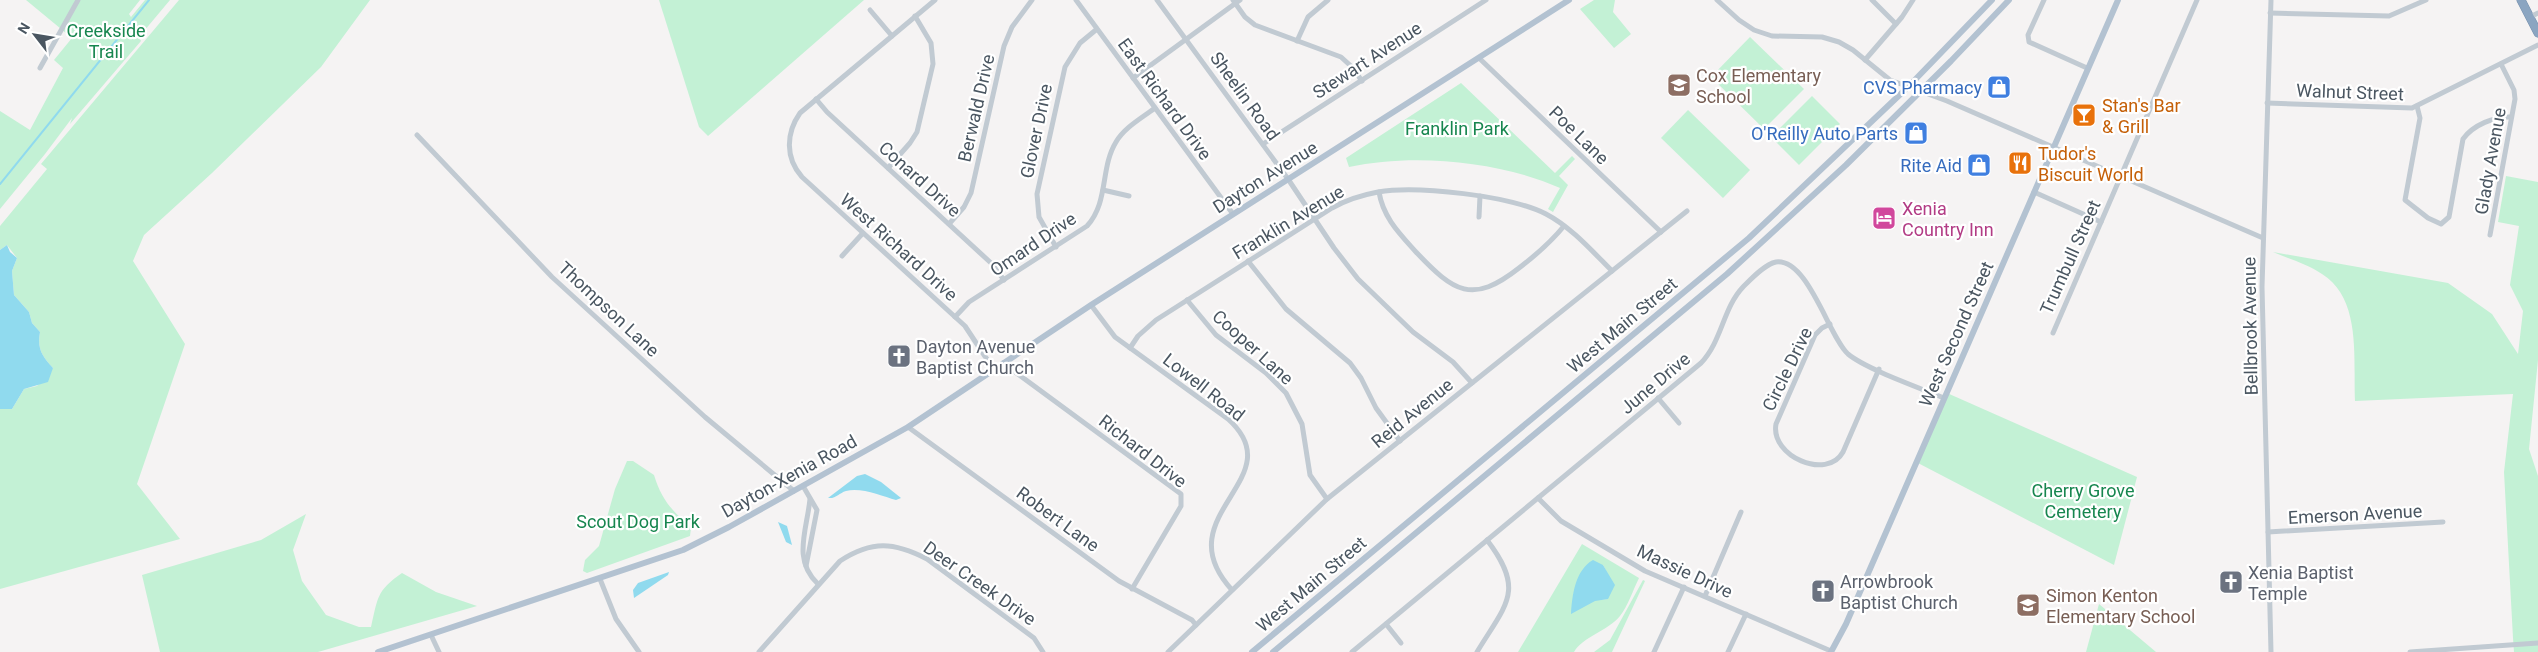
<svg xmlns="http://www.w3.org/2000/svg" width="2538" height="652" font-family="Roboto,sans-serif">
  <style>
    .green { fill: #c3f1d5; fill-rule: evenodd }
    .water { fill: #90daee }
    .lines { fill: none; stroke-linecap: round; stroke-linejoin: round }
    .stream { stroke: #90daee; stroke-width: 2 }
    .highway-casing { stroke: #7690ad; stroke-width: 9 }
    .minor { stroke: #c1cad2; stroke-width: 5 }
    .major { stroke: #b3c2d1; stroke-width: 6 }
    .highway { stroke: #8ba5c1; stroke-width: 8 }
    .labels { text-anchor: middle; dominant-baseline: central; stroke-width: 4.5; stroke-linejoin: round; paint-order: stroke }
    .park-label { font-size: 18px; fill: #17864f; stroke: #fff }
    .street-label { font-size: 18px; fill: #4a5661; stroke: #fff }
    .education-label { font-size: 18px; fill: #785e54; stroke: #fff; text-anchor: start }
    .shop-label { font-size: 18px; fill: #366cbe; stroke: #fff; text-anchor: end }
    .food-label { font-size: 18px; fill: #c56008; stroke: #fff; text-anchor: start }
    .hotel-label { font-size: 18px; fill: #b23c85; stroke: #fff; text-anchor: start }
    .worship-label { font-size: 18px; fill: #5b616d; stroke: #fff; text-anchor: start }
  </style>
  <rect width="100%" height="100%" fill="#f5f3f3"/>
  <!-- green -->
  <g class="green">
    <polygon points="26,0 140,0 129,14 131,17 145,0 170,0 139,37 141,41 70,124 72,118 45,154 0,209 0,111 30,130 63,68 54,60 72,38"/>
    <path d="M179,0h191l-49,67 -109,106 -68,62 -11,26 52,83 -48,140 43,55 -180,50v-180h12l12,-20 13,-3 16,-18c-11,-12 -16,-19 -13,-36l-8,-9 -3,-11 -15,-17 -2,-24 5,-13 -10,-13 -7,5v-24l47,-57 -6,-5z"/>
    <polygon points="659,0 864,0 708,136 699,127"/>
    <polygon points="1594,0 1615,0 1613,12 1631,34 1614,48 1580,9"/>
    <polygon points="1750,37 1804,89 1764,129 1711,77"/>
    <path d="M1461,83l94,90 17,-17 3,3 -16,17 9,9 -15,27 -5,-3 12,-21c-61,-27 -146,-35 -211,-21l-3,-9z"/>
    <polygon points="1812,96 1840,124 1799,165 1771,137"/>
    <polygon points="1688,110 1750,170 1723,198 1661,138"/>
    <path d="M2506,176l32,6v178l-9,89 9,27v176h-24l-1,-14 -9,-166 9,-78 -158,7c-2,-42 7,-102 -33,-127 -14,-10 -33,-15 -49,-22l175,31 44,31 26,40 5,-43 -13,-26 9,-59 -21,-4z"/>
    <polygon points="1947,393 2137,477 2114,565 1916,462"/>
    <path d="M627,461h6l21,14c8,26 18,35 37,53l-1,8 -103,37 -4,-2 2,-11 14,-14 16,-57z"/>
    <path d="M306,514l-13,36 9,31 24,34 33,12h12c7,-29 5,-36 31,-54l34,19 41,14 -159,46h-158l-18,-77 119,-35z"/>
    <path d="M1582,544l57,34c-6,12 -11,28 -19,38 -12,15 -38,21 -46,36h-56zM1603,565l4,8 1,26 -13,1 -24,13z"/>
    <polygon points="1643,580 1645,581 1612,652 1594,652 1610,640"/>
    <polygon points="2099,604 2156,652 2086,652"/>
  </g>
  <!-- water -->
  <g class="water">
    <path d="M7,245l3,7 7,6 -5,13 2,24 15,17 3,11 8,9c-3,17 2,24 13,36l-5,14 -24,7 -12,20h-12v-159z"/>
    <path d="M865,474l16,8 20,16 -5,2c-14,-4 -35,-13 -50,-9 -7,2 -10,8 -18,7l29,-22z"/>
    <polygon points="778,522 787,526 792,545 786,542"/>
    <path d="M1593,560l10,5 12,20 -7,14 -13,2 -24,13c1,-18 4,-44 22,-54z"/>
    <polygon points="669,572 668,575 634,598 633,590 638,583"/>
  </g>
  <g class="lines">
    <!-- stream -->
    <polyline class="stream" points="0,184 149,0"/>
    <!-- highway casing -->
    <g class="highway-casing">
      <polyline id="highway" points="2521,0 2538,33"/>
    </g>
    <!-- minor -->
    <g class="minor">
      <path d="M935,0l-135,113c-14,20 -15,45 2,64l163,149 29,44"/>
      <polyline points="1076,0 1233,214"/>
      <polyline points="1157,0 1288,179 1334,248 1358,279 1413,332 1453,362 1472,383"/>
      <polyline points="1233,0 1245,17 1255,25 1341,57 1352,67 1362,81"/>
      <polyline points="1717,0 1739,20 1754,30 1772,36 1822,37 1839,42 1853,50 1890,80 1947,101 2263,238"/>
      <polyline points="1872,0 1896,24"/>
      <polyline points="2044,0 2028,35 2029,42 2087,68"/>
      <polyline points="2271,0 2262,287 2271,652"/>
      <polyline points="870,10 892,36"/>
      <polyline points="2270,13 2389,16 2426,0"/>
      <polyline points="2530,17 2538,13"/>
      <polyline points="1297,41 1308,17 1328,0"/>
      <polyline points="1479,58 1661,232"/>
      <polyline points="1865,60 1902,17 1913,0"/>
      <polyline points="40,68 78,0"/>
      <polyline points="1133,78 1240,0"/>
      <polyline points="816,99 827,112 991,263 1004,280"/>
      <polyline points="2267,103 2412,108 2538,45"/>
      <path d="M2417,106l3,12 -15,82 23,18 13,6 8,-7 14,-78c10,-14 32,-23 48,-22"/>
      <polyline points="417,135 552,277 705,417 794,491"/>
      <polyline points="1263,144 1486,0"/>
      <polyline points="888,168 910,143 917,132 933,64 931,43 915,16"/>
      <polyline points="1103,190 1129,196"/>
      <path d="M1379,192c4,25 20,41 37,60 38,40 56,53 103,16 17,-13 32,-26 45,-42"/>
      <polyline points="2034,192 2101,222"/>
      <polyline points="1479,217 1480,196"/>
      <polyline points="949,224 964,207 971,193 1004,46 1012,27 1032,0"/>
      <polyline points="2490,235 2515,99 2514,90 2501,64"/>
      <polyline points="1056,247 1039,217 1037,194 1065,67 1080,43 1097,29"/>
      <polyline points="842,256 863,233"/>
      <polyline points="1248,261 1286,309 1350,363 1361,378 1376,408 1400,441"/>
      <polyline points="1187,300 1216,335 1266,373 1286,393 1302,424 1310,475 1327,499"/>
      <path d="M1091,305l24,32 113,82c67,60 -65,96 4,171"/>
      <path d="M955,317l14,-15 118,-76c22,-24 13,-58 29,-84 9,-15 26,-24 39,-34"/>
      <path d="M1830,324l-8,4 -7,7 -39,89c-6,32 51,57 67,28l36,-83"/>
      <polyline points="2053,333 2197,0"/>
      <path d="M1130,348l8,-12 18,-16 176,-112c14,-8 30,-13 46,-16 39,-7 133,4 168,22 25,13 46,37 66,57"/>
      <polyline points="1003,363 1181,494 1181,506 1132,589"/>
      <polyline points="1658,398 1679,423"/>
      <polyline points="908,427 1119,581 1192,620 1196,625"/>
      <polyline points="803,486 817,510 806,566"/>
      <polyline points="1538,498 1561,521 1645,571 1831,651"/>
      <path d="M810,499c-3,31 -18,61 8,85"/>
      <polyline points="2268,532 2443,522"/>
      <polyline points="600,579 616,619 639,652"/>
      <polyline points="1705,596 1741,512"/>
      <polyline points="1386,624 1401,643"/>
      <polyline points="431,635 439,652"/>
      <path d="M759,652l81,-91c32,-21 54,-19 87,-2l107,79 9,14"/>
      <polyline points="1168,652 1327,499 1687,211"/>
      <path d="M1352,652l349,-289c21,-22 22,-55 42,-76 8,-8 22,-23 33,-25 32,-4 53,75 72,92 18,15 72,34 96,44"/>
      <path d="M1477,652c29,-48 49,-61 10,-112"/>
      <polyline points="1654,652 1684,587"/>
      <polyline points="1728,652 1746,614"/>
      <polyline points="2410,652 2538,643"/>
    </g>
    <!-- major -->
    <g class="major">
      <polyline points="378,652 683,550 729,527 908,427 1091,305 1569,0"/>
      <polyline points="1252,652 1749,238 1909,86 1992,0"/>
      <polyline points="1273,652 1727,274 1846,165 1951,61 2009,0"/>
      <polyline points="1831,652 1846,624 2118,0"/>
    </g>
    <!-- highway -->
    <use href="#highway" class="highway"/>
  </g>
  <!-- icons -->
  <defs>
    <g id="school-square" transform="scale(1.25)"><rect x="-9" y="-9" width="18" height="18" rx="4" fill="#8d6e63" stroke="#fff"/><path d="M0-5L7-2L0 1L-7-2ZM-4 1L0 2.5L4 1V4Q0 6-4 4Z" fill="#fff"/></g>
    <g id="shop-square" transform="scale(1.25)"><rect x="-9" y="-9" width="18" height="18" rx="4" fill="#3f7fe0" stroke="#fff"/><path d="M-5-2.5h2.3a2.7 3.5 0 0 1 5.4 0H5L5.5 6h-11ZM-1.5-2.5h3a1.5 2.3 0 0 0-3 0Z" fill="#fff"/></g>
    <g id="bar-square" transform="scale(1.25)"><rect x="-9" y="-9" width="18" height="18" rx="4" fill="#e8710a" stroke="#fff"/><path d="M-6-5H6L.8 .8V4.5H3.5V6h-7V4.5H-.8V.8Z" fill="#fff"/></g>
    <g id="restaurant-square" transform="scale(1.25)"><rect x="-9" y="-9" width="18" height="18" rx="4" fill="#e8710a" stroke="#fff"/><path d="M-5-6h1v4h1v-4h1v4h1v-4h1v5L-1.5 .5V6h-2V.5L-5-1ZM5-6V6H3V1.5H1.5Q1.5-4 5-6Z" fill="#fff"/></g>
    <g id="hotel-square" transform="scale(1.25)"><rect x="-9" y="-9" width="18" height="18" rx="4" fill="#d1479c" stroke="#fff"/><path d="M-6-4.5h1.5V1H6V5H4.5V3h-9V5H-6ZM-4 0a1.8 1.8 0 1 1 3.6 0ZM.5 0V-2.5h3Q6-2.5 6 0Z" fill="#fff"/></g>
    <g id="church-square" transform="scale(1.25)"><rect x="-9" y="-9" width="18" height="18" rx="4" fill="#6b7280" stroke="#fff"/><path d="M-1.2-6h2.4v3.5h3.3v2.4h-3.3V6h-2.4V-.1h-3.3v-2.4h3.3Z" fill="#fff"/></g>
  </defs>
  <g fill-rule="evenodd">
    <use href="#school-square" x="1679" y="85"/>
    <use href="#shop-square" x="1999" y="87"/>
    <use href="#bar-square" x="2084" y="115"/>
    <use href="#shop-square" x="1916" y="133"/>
    <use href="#restaurant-square" x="2020" y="163"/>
    <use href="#shop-square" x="1979" y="165"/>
    <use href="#hotel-square" x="1884" y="218"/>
    <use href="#church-square" x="899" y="356"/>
    <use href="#church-square" x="2231" y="582"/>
    <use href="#church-square" x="1823" y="591"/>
    <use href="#school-square" x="2028" y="605"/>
  </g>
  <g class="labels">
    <!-- park labels -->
    <g class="park-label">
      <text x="106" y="30">Creekside<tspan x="106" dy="21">Trail</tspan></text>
      <text x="1457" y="128">Franklin Park</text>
      <text x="2083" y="490">Cherry Grove<tspan x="2083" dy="21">Cemetery</tspan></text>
      <text x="638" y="521">Scout Dog Park</text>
    </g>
    <!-- street labels -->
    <g class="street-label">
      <text transform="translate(1367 60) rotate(-33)">Stewart Avenue</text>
      <text transform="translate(2350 92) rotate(2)">Walnut Street</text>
      <text transform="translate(1245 96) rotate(54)">Sheelin Road</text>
      <text transform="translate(1165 99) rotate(54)">East Richard Drive</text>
      <text transform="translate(976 108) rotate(-77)">Berwald Drive</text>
      <text transform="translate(1036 131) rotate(-78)">Glover Drive</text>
      <text transform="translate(1579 135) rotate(44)">Poe Lane</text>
      <text transform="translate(2490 161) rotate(-80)">Glady Avenue</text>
      <text transform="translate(1265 177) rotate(-32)">Dayton Avenue</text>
      <text transform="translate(920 179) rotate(42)">Conard Drive</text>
      <text transform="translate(1288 222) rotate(-31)">Franklin Avenue</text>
      <text transform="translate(1033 244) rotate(-34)">Omard Drive</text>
      <text transform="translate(899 247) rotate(42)">West Richard Drive</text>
      <text transform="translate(2070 257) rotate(-66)">Trumbull Street</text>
      <text transform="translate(609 309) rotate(43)">Thompson Lane</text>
      <text transform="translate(1622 325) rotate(-40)">West Main Street</text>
      <text transform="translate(2250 326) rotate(-91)">Bellbrook Avenue</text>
      <text transform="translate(1956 334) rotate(-66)">West Second Street</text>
      <text transform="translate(1253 347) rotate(42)">Cooper Lane</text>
      <text transform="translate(1787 369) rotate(-64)">Circle Drive</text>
      <text transform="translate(1655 383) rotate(-40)">June Drive</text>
      <text transform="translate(1204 387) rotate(38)">Lowell Road</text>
      <text transform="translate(1412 413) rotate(-39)">Reid Avenue</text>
      <text transform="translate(1143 451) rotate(38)">Richard Drive</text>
      <text transform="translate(789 476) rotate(-29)">Dayton-Xenia Road</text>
      <text transform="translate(2355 514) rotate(-3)">Emerson Avenue</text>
      <text transform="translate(1058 519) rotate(36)">Robert Lane</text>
      <text transform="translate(1685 571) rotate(25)">Massie Drive</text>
      <text transform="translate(980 583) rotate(35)">Deer Creek Drive</text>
      <text transform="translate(1311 584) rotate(-40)">West Main Street</text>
    </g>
    <!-- education labels -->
    <g class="education-label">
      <text x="1696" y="75">Cox Elementary<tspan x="1696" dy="21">School</tspan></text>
      <text x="2046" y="595">Simon Kenton<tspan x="2046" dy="21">Elementary School</tspan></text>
    </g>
    <!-- shop labels -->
    <g class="shop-label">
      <text x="1982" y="87">CVS Pharmacy</text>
      <text x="1898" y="133">O'Reilly Auto Parts</text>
      <text x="1962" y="165">Rite Aid</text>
    </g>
    <!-- food labels -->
    <g class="food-label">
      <text x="2102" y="105">Stan's Bar<tspan x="2102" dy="21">&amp; Grill</tspan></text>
      <text x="2038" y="153">Tudor's<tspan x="2038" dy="21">Biscuit World</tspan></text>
    </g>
    <!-- hotel labels -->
    <g class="hotel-label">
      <text x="1902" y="208">Xenia<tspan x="1902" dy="21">Country Inn</tspan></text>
    </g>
    <!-- worship labels -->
    <g class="worship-label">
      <text x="916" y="346">Dayton Avenue<tspan x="916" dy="21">Baptist Church</tspan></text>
      <text x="2248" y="572">Xenia Baptist<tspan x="2248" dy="21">Temple</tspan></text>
      <text x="1840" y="581">Arrowbrook<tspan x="1840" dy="21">Baptist Church</tspan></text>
    </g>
  </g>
  <!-- north arrow -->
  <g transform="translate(35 35) rotate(301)" stroke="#ffffff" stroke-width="4" paint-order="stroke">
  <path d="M0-4L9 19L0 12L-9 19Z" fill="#4a5661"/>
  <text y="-8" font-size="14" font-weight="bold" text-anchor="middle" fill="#4a5661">N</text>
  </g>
</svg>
